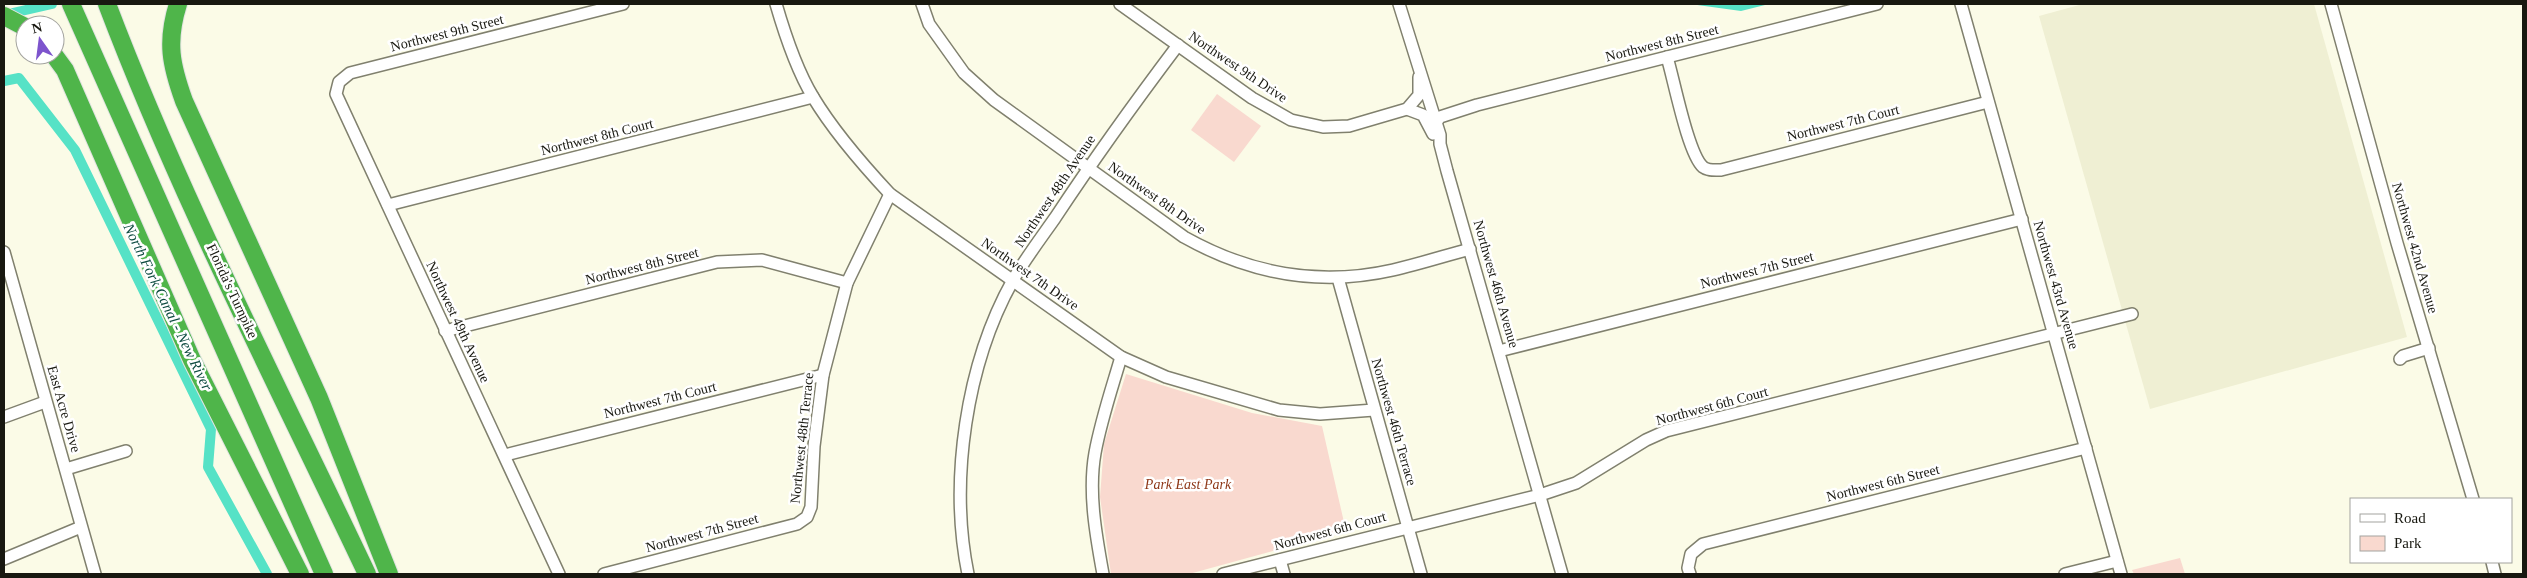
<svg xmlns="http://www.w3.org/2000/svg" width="2527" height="578" font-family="Georgia,serif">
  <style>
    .built { fill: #efefd3 }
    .green { fill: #f9d9cf }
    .water { fill: #56e2c6 }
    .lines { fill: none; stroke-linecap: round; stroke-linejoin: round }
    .canal { stroke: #56e2c6; stroke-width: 10 }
    .minor-casing { stroke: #80806e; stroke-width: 14 }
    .highway-casing { stroke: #e3e3e2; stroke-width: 20 }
    .minor { stroke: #fff; stroke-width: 11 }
    .highway { stroke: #4fb54a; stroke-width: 18 }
    .labels { text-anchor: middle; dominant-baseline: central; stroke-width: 5; stroke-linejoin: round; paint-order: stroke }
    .street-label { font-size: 14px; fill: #181810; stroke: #fff }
    .park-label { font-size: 14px; font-style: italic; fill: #8e3717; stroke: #fff }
    .water-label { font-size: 15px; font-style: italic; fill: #0e4b40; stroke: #fff }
  </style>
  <rect width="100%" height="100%" fill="#fbfbe7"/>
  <!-- built -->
  <polygon class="built" points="2083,4 2314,4 2407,337 2150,409 2039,16"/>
  <!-- green -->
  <g class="green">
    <polygon points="1217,94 1261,126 1234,162 1191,130"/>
    <polygon points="1126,374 1252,413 1322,426 1346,531 1189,574 1111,574 1100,497 1104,444"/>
    <polygon points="2180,558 2185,574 2134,574 2132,570"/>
  </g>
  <!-- water -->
  <polygon class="water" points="1690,4 1769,4 1741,11"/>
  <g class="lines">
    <!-- canal -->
    <g class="canal">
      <polyline points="4,15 52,4"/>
      <polyline points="4,81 19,78 75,150 211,429 208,467 267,574"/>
    </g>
    <!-- minor casing -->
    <g class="minor-casing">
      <g id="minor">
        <path d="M776,4c9,31 20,65 37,93 21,35 49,67 77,97l231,163 45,20 113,33 41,4 54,-4"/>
        <path d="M922,4l7,20 35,49 30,27 190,137c66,37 134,50 209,33 26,-6 51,-14 77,-21"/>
        <polyline points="1120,4 1252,98 1291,120 1323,127 1349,126 1407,109 1419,95 1419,77"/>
        <polyline points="1399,4 1440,135 1440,144 1447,171 1562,574"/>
        <polyline points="1961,4 2121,574"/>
        <polyline points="2331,4 2397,243 2473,499"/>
        <path d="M1667,57c7,23 21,97 36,110 5,4 12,3 18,3l267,-68"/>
        <polyline points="1407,109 1423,115 1433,134"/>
        <polyline points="1433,126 1440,117 1477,105 1877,4"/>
        <polyline points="388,205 813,97"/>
        <polyline points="4,252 95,574"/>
        <polyline points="1338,278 1421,574"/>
        <polyline points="445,331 717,262 762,260 847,283"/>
        <polyline points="1499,351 2022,219"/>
        <polyline points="2400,359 2403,356 2429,348"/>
        <polyline points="4,417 45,402"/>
        <polyline points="505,455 823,375"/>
        <polyline points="66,469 126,451"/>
        <polyline points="4,559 81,527"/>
        <polyline points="1280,560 1284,574"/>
        <polyline points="2492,562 2495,574"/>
        <polyline points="559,574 336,94 339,82 350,73 623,4"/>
        <polyline points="604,574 797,524 807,517 811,507 814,446 823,375 847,283 890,194"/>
        <path d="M968,574c-19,-93 -2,-210 45,-294 12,-21 28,-42 42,-62 39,-59 80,-116 123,-173"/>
        <path d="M1103,574c-7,-38 -15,-82 -8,-121 6,-33 17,-65 26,-96"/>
        <polyline points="1223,574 1540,495 1576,483 1646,440 1666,431 2132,314"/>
        <polyline points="1690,574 1688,568 1691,554 1703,544 2086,448"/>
        <polyline points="2065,574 2117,561"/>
      </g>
    </g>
    <!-- highway casing -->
    <g class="highway-casing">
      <g id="highway">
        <polyline points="71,4 324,574"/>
        <path d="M107,4c74,195 171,382 260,570"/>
        <path d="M178,4c-12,38 -7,61 6,97l135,297 70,176"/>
        <polyline points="4,16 25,27"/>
        <polyline points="54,55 65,70 192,360 300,574"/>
      </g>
    </g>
    <!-- minor -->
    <use href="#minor" class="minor"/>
    <!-- highway -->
    <use href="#highway" class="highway"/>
  </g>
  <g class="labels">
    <!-- street labels -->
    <g class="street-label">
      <text transform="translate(447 33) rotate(-14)">Northwest 9th Street</text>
      <text transform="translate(1662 43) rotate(-14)">Northwest 8th Street</text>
      <text transform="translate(1238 67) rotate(34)">Northwest 9th Drive</text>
      <text transform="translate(1843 123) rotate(-14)">Northwest 7th Court</text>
      <text transform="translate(597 137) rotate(-14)">Northwest 8th Court</text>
      <text transform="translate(1055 191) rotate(-56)">Northwest 48th Avenue</text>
      <text transform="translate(1157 198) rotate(35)">Northwest 8th Drive</text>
      <text transform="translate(2415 248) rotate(74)">Northwest 42nd Avenue</text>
      <text transform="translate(642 266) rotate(-14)">Northwest 8th Street</text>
      <text transform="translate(1757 270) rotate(-14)">Northwest 7th Street</text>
      <text transform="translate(1030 274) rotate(35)">Northwest 7th Drive</text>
      <text transform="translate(1496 284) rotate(74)">Northwest 46th Avenue</text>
      <text transform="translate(2056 285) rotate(74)">Northwest 43rd Avenue</text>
      <text transform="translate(232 291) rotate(65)">Florida's Turnpike</text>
      <text transform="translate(458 322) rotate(65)">Northwest 49th Avenue</text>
      <text transform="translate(660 400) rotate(-14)">Northwest 7th Court</text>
      <text transform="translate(1712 406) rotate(-15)">Northwest 6th Court</text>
      <text transform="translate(64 409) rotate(74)">East Acre Drive</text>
      <text transform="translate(1394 422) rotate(74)">Northwest 46th Terrace</text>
      <text transform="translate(802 438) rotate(-84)">Northwest 48th Terrace</text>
      <text transform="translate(1883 483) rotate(-14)">Northwest 6th Street</text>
      <text transform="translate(1330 531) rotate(-15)">Northwest 6th Court</text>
      <text transform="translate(702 533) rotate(-15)">Northwest 7th Street</text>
    </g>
    <!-- park labels -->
    <g class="park-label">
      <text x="1188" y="484">Park East Park</text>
    </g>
    <!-- water labels -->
    <g class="water-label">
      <text transform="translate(168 307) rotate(64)">North Fork Canal - New River</text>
    </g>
  </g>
  <!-- border -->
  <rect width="2527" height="578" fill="none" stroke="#181810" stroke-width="10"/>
  <!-- legend -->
  <rect x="2350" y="498" width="162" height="65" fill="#ffffff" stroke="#a3a39f"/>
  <rect x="2360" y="514" width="25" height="8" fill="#ffffff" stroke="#a3a39f"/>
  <text x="2394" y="523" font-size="15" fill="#181810">Road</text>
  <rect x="2360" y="536" width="25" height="15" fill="#f9d9cf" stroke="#a3a39f"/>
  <text x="2394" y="548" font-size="15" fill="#181810">Park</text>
  <!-- north arrow -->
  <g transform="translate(40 40) rotate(346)"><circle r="24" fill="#ffffff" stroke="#a3a39f"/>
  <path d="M0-4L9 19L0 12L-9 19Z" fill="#7d54cd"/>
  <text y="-8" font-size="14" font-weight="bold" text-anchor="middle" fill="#181810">N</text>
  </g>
</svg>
